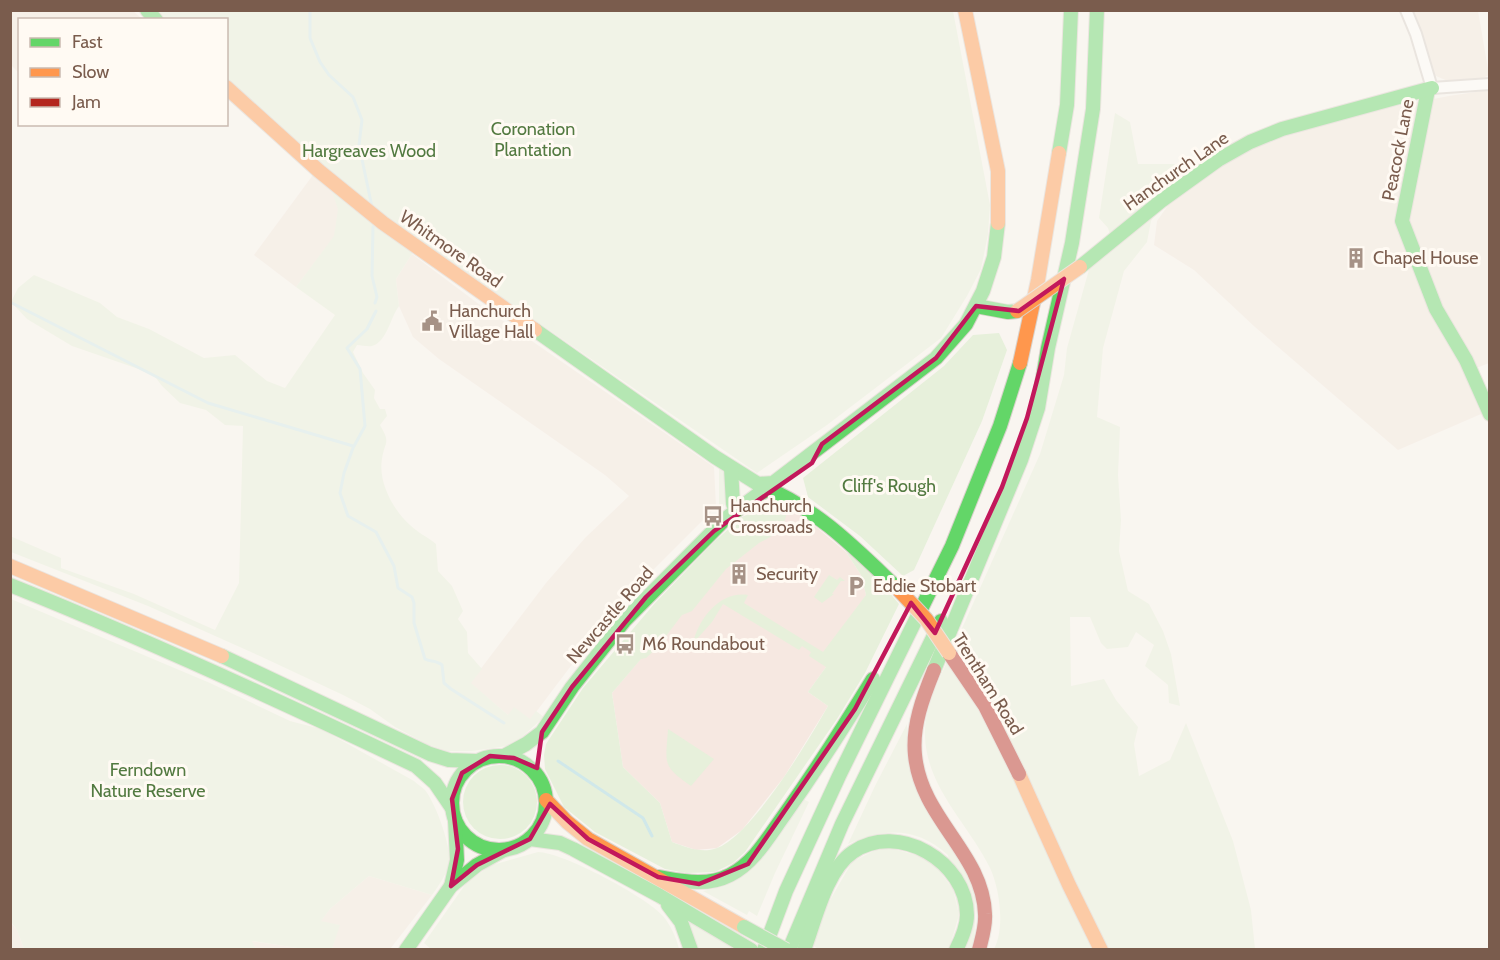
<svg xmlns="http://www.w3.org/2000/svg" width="1500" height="960" font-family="Cabin,sans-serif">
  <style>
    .residential { fill: #f2e8de }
    .commercial { fill: #f6e8e1 }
    .green { fill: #e7f0db }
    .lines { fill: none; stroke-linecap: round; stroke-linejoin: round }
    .stream { stroke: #d0e8ea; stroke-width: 3 }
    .street-casing { stroke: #d7d1cb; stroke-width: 14 }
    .fast-casing { stroke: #d9d2cb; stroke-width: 16 }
    .slow-casing { stroke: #d9d2cb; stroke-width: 16 }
    .jam-casing { stroke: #d9d2cb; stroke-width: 16 }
    .street { stroke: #fefefd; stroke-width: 10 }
    .fast { stroke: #63d668; stroke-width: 14 }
    .slow { stroke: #ff974d; stroke-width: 14 }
    .jam { stroke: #b3261e; stroke-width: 14 }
    .fast-bridge-casing { stroke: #d9d2cb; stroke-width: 16; stroke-linecap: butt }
    .slow-bridge-casing { stroke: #d9d2cb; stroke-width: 16; stroke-linecap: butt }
    .fast-bridge { stroke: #63d668; stroke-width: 14 }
    .slow-bridge { stroke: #ff974d; stroke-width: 14 }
    .marked { fill: none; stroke: #c2185b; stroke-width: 4.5; stroke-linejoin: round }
    .labels { text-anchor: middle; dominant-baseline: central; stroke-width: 6; stroke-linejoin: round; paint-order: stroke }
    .park-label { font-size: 18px; fill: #537a41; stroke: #fffaf3 }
    .street-label { font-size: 18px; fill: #7a5c4d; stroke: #fffaf3 }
    .poi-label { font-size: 18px; fill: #7a5c4d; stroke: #fffaf3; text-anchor: start }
  </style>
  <rect width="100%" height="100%" fill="#f9f5f0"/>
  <!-- residential -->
  <g class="residential">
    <polygon points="14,10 133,11 142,19 20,20 19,73 11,65 10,11 13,12"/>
    <polygon points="1411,11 1478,11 1489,75 1474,82 1450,82 1436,76 1432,72"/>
    <polygon points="1489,90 1489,363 1464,373 1481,414 1398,450 1255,327 1194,270 1154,245 1157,221 1169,204 1187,188 1248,149 1330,119 1449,96"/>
    <polygon points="313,175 355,210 296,287 254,255"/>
    <polygon points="412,254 480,305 714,467 716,507 652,571 592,638 530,720 508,715 470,683 546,583 585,538 629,496 605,475 439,359 413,337 399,306 396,279"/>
    <polygon points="369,876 432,895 390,949 332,949 339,925 320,922 330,909"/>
    <polygon points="10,922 17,930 24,949 11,949"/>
    <polygon points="251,941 304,949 256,949"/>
  </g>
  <!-- commercial -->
  <polygon class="commercial" points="786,502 846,552 861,575 866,595 826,667 808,692 828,706 784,777 742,830 717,848 696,850 672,842 660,803 623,767 612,693 687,604 788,509"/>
  <!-- green -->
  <g class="green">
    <path d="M154,11h799l37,194 -2,29 -7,35 -14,27 -26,42 -114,87 -70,48 -346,-238 1,19 -16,25 3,27c-9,12 -12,36 -27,40 -4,1 -11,-1 -15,-1l-4,7 10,21 12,17 -1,8 6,11h5l2,7 -7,9c11,19 5,15 2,34 -4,23 11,51 28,66 8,8 18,12 26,19l2,27 14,15 11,25 -5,8 9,13 1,21 14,16 -11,14 37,32 6,-8 16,12 6,-8 8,6 -31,28 -41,6h-25l-20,-7 -32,-17 -25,-18 -27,-14 -81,-38 -114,-51 -137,-54 -1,-16 51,22v10l73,26 81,36 24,-47 4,-157 -18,-1 -19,-15 -26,-7 -18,-17 -9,-12 -81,-28 -45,-27 -16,-17 7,-14 16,-13 66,28 17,14 32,12 55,29 31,-3 32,26 18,7 50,-73 -39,-28 38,-51 4,-27 -14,-40 -97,-89 -1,-60 -63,-1z"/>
    <path d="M1115,113l15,9 8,42h66l-37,32 -16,25 -4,21 -23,29 -21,77 -6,69 23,10 -2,48 3,45 -2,31 9,40 21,13 14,27 8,23 9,52 -11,-3 -1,-18 -23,-19 9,-21 -18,-13 -8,15 -21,2 -6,-6 -11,-26h-20l1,69 33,-7 12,21 22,27 -4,17 5,32 31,-16 16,-37 47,118 18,69 4,39h-261c11,-20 6,-60 -4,-81 -21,-43 -63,-80 -65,-131 -1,-16 4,-31 9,-46l106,-237 24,-79 3,-27 23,-82 24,-18 -6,-20 -9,-10z"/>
    <polygon points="999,333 1007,350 982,421 914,570 903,576 860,536 808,497 803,478 944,366 973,335"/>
    <polygon points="719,466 723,470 730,499 719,511"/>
    <path d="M774,502l14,7 -4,14 -12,13 -13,7 -33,26 -34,42 -10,4 -25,33 -11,10 -5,1 -29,34 11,74 37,36 12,39c14,5 30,12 45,6 35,-13 92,-108 111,-142l-20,-14 18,-25 -17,-11 2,-4 -9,-6 -3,4 -76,-46 -11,18 -16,18 -2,-1c7,-23 27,-48 54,-44l-4,8 79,49 43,-57 -5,-20 -15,-23 19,12 34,40 -34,69 -28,46 -92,133 -12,11 -18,9 -29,1 -21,-4 -70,-37 -31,-25 -19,-38 -1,-14 2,-11 37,-56 72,-85 59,-61 28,-25z"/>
    <polygon points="829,575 837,580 840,577 845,581 841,581 832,594 834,594 822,603 814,597"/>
    <path d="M11,599l199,84 80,38 31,8 93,52c3,3 8,6 11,9 10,12 26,55 24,71 -1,12 -10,24 -17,34l-63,-19 -39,33 -9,12 19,4 -8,24h-28l-52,-8 4,8h-232l-7,-19 -6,-8z"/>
    <path d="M907,724v14l69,146 -2,65h-9l-17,-94c-32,-29 -64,-27 -100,-11l27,-58z"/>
    <path d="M668,729l46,30 -23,27c-30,-21 -25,-22 -23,-57z"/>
    <circle cx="500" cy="802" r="37"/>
    <polygon points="801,798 809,802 775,873 757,916 749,911 747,915 703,891 720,887"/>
    <polygon points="883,846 930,859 953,889 959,915 949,949 820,950 812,945 826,907 852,862"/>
    <path d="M538,852c24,0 109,45 125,64 7,8 14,23 16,33l-247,1 -8,-7 43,-61 25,-17z"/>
    <polygon points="687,921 734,949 697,949"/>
  </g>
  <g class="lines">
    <!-- stream -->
    <g class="stream">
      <polyline points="310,10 310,38 320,62 329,75 353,97 362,120 359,145 372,207"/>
      <polyline points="373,227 372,276 377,297 375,303"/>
      <polyline points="10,302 208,403 353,446"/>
      <path d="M376,311l-9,18 -20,19 13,21 5,57 -12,22 -9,25 -4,20 8,23 28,16 18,34 4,22 14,9 2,6v20l11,36c5,3 11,1 17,6l2,18 7,6 53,34"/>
      <polyline points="558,761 643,818 652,836"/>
    </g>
    <!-- street casing -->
    <g class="street-casing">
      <polyline id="street" points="1406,10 1416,34 1432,88 1490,84"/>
    </g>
    <!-- fast casing -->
    <g class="fast-casing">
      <g id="fast">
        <polyline points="147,10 156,20"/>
        <polyline points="1428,90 1402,221 1436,309 1466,360 1490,414"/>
        <polyline points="1059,153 1067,105 1071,10"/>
        <polyline points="1080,267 1161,201 1218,160 1250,142 1282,129 1432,88"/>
        <polyline points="976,306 1008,312 1017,311"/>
        <polyline points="535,330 715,457 758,484"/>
        <polyline points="731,468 733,504"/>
        <polyline points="758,484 773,483 936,358 966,324 983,291 994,257 998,223"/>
        <path d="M764,487c53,22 91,61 132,100"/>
        <path d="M10,585c138,55 272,117 406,181l19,17 17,25"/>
        <polyline points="222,656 430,754 449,760 477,761"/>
        <polyline points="934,670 1021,460 1038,408 1048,348 1072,243 1093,109 1097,10"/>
        <circle cx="499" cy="803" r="47"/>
        <polyline points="504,756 526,744 542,732 572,687 625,620 725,519 757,495 765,491 775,491"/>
        <polyline points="530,839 560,843 573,849 660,896 751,950"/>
        <path d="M658,877c24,4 49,10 72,-2 25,-13 39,-39 55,-61 31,-44 60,-89 88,-135"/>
        <polyline points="451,886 457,860 455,820"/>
        <polyline points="668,905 681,922 691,950"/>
        <polyline points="406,950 451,886 477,865 504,850"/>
        <polyline points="764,950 786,891 839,776 952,546 1000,426 1020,363"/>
        <polyline points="789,950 842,824 941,621"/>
        <path d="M804,950c11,-29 22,-80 49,-98 45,-31 114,10 114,63 0,12 -6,25 -11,35"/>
      </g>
    </g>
    <!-- slow casing -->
    <g class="slow-casing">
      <g id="slow">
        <polyline points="965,10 998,171 998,223"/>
        <polyline points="226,87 319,171 383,223 535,330"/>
        <polyline points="1020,363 1038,280 1059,153"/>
        <polyline points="10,566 222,656"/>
        <polyline points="1019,774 1069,885 1101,950"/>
        <polyline points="546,800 567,822 588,839 744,927"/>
      </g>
    </g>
    <!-- jam casing -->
    <g class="jam-casing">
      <g id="jam">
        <polyline points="949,653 985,706 1019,774"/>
        <path d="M934,670c-11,27 -22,56 -19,85 6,64 68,98 70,159 1,12 -3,24 -6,36"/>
      </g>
    </g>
    <!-- street -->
    <use href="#street" class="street"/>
    <!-- fast -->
    <use href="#fast" class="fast"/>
    <!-- slow -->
    <use href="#slow" class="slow"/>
    <!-- jam -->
    <use href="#jam" class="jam"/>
    <!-- fast-bridge casing -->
    <g class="fast-bridge-casing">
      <polyline id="fast-bridge" points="744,927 786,950"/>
    </g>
    <!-- slow-bridge casing -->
    <g class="slow-bridge-casing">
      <g id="slow-bridge">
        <polyline points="1017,311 1080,267"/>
        <polyline points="896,587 926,619 949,653"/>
      </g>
    </g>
    <!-- fast-bridge -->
    <use href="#fast-bridge" class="fast-bridge"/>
    <!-- slow-bridge -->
    <use href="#slow-bridge" class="slow-bridge"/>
  </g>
  <!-- marked area -->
  <path d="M0 0H1500V960H0ZM1064,279l-37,139 -25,69 -67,146 -24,-30 -56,106 -107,155 -49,20 -41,-7 -70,-38 -38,-35 -20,35 -53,26 -26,21 7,-37 -6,-50 10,-26 28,-17 24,2 23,10 5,-36 30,-45 74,-90 68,-66 98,-68 10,-19 114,-86 40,-52 43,5z" fill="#f9f5f0" fill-opacity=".55" fill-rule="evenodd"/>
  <path class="marked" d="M1064,279l-37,139 -25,69 -67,146 -24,-30 -56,106 -107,155 -49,20 -41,-7 -70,-38 -38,-35 -20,35 -53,26 -26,21 7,-37 -6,-50 10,-26 28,-17 24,2 23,10 5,-36 30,-45 74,-90 68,-66 98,-68 10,-19 114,-86 40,-52 43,5z"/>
  <!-- icons -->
  <defs>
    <g id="building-bare" transform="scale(1.62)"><path d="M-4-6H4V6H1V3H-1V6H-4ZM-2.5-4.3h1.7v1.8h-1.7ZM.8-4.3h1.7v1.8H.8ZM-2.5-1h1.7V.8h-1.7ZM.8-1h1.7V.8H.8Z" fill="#a69286" stroke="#fffaf3" stroke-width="2.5" paint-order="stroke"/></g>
    <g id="civic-bare" transform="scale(1.62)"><path d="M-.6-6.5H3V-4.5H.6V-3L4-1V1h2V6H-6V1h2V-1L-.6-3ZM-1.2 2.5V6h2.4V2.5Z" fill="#a69286" stroke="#fffaf3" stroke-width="2.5" paint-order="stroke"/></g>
    <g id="bus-bare" transform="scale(1.62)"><path d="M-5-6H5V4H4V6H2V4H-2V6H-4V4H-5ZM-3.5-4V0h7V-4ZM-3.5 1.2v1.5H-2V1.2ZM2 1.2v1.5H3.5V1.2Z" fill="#a69286" stroke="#fffaf3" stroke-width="2.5" paint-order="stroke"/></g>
    <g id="parking-bare" transform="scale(1.62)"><path d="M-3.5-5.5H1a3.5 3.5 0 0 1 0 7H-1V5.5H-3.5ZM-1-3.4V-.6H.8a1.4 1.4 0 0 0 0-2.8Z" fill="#a69286" stroke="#fffaf3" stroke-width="2.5" paint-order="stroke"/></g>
  </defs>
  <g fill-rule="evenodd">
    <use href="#building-bare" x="1356" y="258"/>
    <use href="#civic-bare" x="432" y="321"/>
    <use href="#bus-bare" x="713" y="516"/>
    <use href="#building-bare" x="739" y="574"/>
    <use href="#parking-bare" x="856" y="586"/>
    <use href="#bus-bare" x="625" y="644"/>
  </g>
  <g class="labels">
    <!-- park labels -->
    <g class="park-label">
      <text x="533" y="129">Coronation<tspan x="533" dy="21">Plantation</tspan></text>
      <text x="369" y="151">Hargreaves Wood</text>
      <text x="889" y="486">Cliff's Rough</text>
      <text x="148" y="770">Ferndown<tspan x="148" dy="21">Nature Reserve</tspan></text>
    </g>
    <!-- street labels -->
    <g class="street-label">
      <text transform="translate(1398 150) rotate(-79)">Peacock Lane</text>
      <text transform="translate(1176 171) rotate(-35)">Hanchurch Lane</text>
      <text transform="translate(451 249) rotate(35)">Whitmore Road</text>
      <text transform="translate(610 615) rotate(-49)">Newcastle Road</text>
      <text transform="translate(988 684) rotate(58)">Trentham Road</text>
    </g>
    <!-- poi labels -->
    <g class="poi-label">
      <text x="1373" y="258">Chapel House</text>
      <text x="449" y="311">Hanchurch<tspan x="449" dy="21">Village Hall</tspan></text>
      <text x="730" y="506">Hanchurch<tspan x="730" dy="21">Crossroads</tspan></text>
      <text x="756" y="574">Security</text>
      <text x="873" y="586">Eddie Stobart</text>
      <text x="642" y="644">M6 Roundabout</text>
    </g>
  </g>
  <!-- border -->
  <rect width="1500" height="960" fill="none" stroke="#7a5c4d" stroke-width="24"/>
  <!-- legend -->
  <rect x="18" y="18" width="210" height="108" fill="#fffaf3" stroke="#cabbb1" stroke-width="1.5"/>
  <rect x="30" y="38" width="30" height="9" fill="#63d668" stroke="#cabbb1" stroke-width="1.5"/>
  <text x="72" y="48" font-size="18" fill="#7a5c4d">Fast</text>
  <rect x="30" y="68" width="30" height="9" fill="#ff974d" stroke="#cabbb1" stroke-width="1.5"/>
  <text x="72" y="78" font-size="18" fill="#7a5c4d">Slow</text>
  <rect x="30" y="98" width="30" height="9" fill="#b3261e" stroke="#cabbb1" stroke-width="1.5"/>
  <text x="72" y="108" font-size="18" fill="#7a5c4d">Jam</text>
</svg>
